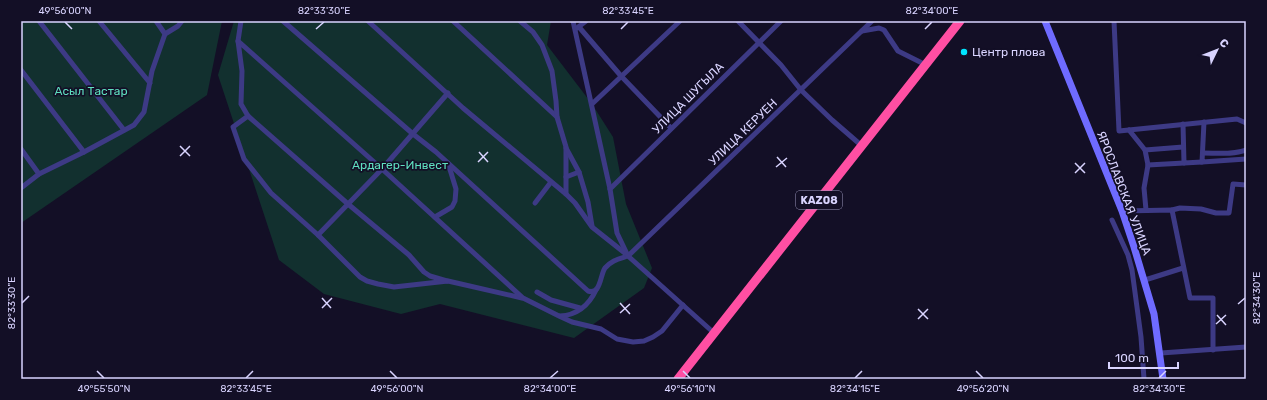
<svg xmlns="http://www.w3.org/2000/svg" width="1267" height="400" font-family="Rubik,sans-serif">
  <style>
    .green { fill: #12302f }
    .lines { fill: none; stroke-linecap: round; stroke-linejoin: round }
    .street { stroke: #3d3a85; stroke-width: 5 }
    .secondary { stroke: #6f6bff; stroke-width: 7 }
    .highway { stroke: #ff4fa3; stroke-width: 9 }
    .ticks { fill: none; stroke: #d9d4ff; stroke-width: 1.5 }
    .poi-dot { fill: #00e5ff; stroke: #130f26; stroke-width: 1.5 }
    .labels { text-anchor: middle; dominant-baseline: central; stroke-width: 3.5; stroke-linejoin: round; paint-order: stroke }
    .shield { fill: #130f26; stroke: #9e99be; stroke-width: 1 }
    .shield-label { font-size: 11px; font-weight: bold; fill: #d9d4ff }
    .poi-label { font-size: 12px; fill: #d9d4ff; stroke: #130f26; text-anchor: start }
    .park-label { font-size: 12px; fill: #5fe0c0; stroke: #130f26 }
    .street-label { font-size: 12px; fill: #d9d4ff; stroke: #130f26 }
    .neatline { fill: none; stroke: #d9d4ff; stroke-width: 1.5 }
    .ticks-label { font-size: 10px; text-anchor: middle; fill: #d9d4ff }
  </style>
  <rect width="100%" height="100%" fill="#130f26"/>
  <!-- green -->
  <g class="green">
    <polygon points="21,21 222,21 207,95 21,223"/>
    <polygon points="234,21 551,21 547,45 592,104 613,137 626,204 652,268 644,288 574,338 440,304 401,314 324,294 279,260 218,75"/>
  </g>
  <g class="lines">
    <!-- street -->
    <g class="street">
      <polyline points="39,21 124,130"/>
      <polyline points="99,21 150,83"/>
      <path d="M283,21l130,113 23,18 152,139c13,4 12,-16 17,-23 7,-8 14,-9 23,-12l244,-235"/>
      <polyline points="368,21 463,108 566,194 575,203 592,227 626,254"/>
      <polyline points="453,21 557,117"/>
      <polyline points="520,21 533,32 542,45 552,71 556,101 557,117 566,147 566,194"/>
      <polyline points="573,21 610,189 617,233 628,256 714,333"/>
      <polyline points="738,21 781,65 801,90 832,120 862,146"/>
      <polyline points="1114,21 1119,131 1237,119 1246,123"/>
      <polyline points="579,27 621,76 671,128"/>
      <polyline points="577,28 586,21"/>
      <polyline points="862,31 879,28 884,30 898,51 926,65"/>
      <polyline points="165,34 178,26 182,21"/>
      <polyline points="238,41 241,21"/>
      <polyline points="21,70 84,152"/>
      <polyline points="592,104 680,21"/>
      <polyline points="248,116 233,127 244,159 271,193 318,235 360,277 367,281 378,284 394,287 448,281 522,298"/>
      <polyline points="1204,122 1202,162 1246,159"/>
      <polyline points="1183,124 1184,163 1202,162"/>
      <polyline points="1129,130 1145,150 1148,165 1184,163"/>
      <polyline points="566,148 579,172"/>
      <polyline points="21,149 39,174"/>
      <polyline points="1145,150 1183,147"/>
      <path d="M1203,153c14,0 30,2 43,-3"/>
      <polyline points="566,177 579,172 588,202 592,226"/>
      <polyline points="21,188 39,174 84,152 134,125 144,112 152,71 165,34 156,21"/>
      <polyline points="610,189 781,21"/>
      <polyline points="535,203 551,182"/>
      <polyline points="1146,210 1144,188 1148,165"/>
      <polyline points="1172,210 1180,208 1201,209 1216,213 1229,213 1233,184 1246,185"/>
      <polyline points="1122,211 1172,210 1190,298 1213,298 1213,350"/>
      <polyline points="435,217 452,207 455,201 456,189 448,163"/>
      <polyline points="1112,220 1128,255 1132,270 1141,337 1144,379"/>
      <polyline points="318,235 382,169 448,93"/>
      <polyline points="1145,280 1183,268"/>
      <polyline points="447,281 430,276 424,272 409,255 348,204 248,116 241,104 242,71 238,41 382,169 523,298 559,316 572,322 601,329 617,339 633,342 644,341 653,337 662,331 683,305"/>
      <polyline points="537,292 551,300 580,308"/>
      <path d="M560,316c17,-1 29,-11 36,-26"/>
      <polyline points="1161,353 1246,347"/>
    </g>
    <!-- secondary -->
    <polyline class="secondary" points="1045,21 1122,211 1134,247 1154,314 1163,379"/>
    <!-- highway -->
    <polyline class="highway" points="678,379 960,21"/>
  </g>
  <!-- ticks -->
  <path class="ticks" d="M65,22l7,7M316,29l8,-7M621,29l7,-7M925,29l7,-7M180,146l10,10M479,152l9,10M180,156l10,-10M777,157l9,10M478,162l10,-10M1075,163l10,10M776,167l11,-9M1075,173l10,-10M322,298l9,10M22,303l7,-7M620,303l10,11M1238,304l7,-6M322,308l10,-10M918,309l10,10M620,313l10,-9M1217,315l9,10M918,319l10,-10M1216,324l10,-9M97,371l7,7M390,371l7,7M683,371l7,7M976,371l7,7M246,378l7,-7M550,378l8,-7M855,378l7,-7M1159,378l7,-7"/>
  <!-- markers -->
  <circle class="poi-dot" cx="964" cy="52" r="4"/>
  <g class="labels">
    <!-- shield labels -->
    <rect class="shield" x="796" y="191" width="46" height="18" rx="3"/>
    <g class="shield-label">
      <text x="819" y="200">KAZ08</text>
    </g>
    <!-- poi labels -->
    <g class="poi-label">
      <text x="972" y="52">Центр плова</text>
    </g>
    <!-- park labels -->
    <g class="park-label">
      <text x="91" y="91">Асыл Тастар</text>
      <text x="400" y="165">Ардагер-Инвест</text>
    </g>
    <!-- street labels -->
    <g class="street-label">
      <text transform="translate(688 98) rotate(-45)">УЛИЦА ШУГЫЛА</text>
      <text transform="translate(743 132) rotate(-44)">УЛИЦА КЕРУЕН</text>
      <text transform="translate(1124 193) rotate(69)">ЯРОСЛАВСКАЯ УЛИЦА</text>
    </g>
  </g>
  <!-- border -->
  <rect width="1267" height="400" fill="none" stroke="#130f26" stroke-width="44"/>
  <!-- north arrow -->
  <g transform="translate(1217 50) rotate(47)" stroke="#130f26" stroke-width="3" paint-order="stroke">
  <path d="M0-3L7 15L0 10L-7 15Z" fill="#d9d4ff"/>
  <text y="-6" font-size="11" font-weight="bold" text-anchor="middle" fill="#d9d4ff">С</text>
  </g>
  <!-- scale -->
  <path d="M1109 362v6h69v-6" fill="none" stroke="#d9d4ff" stroke-width="2"/>
  <text x="1115" y="362" font-size="12" fill="#d9d4ff" stroke="#130f26" stroke-width="3" paint-order="stroke">100 m</text>
  <rect x="22" y="22" width="1223" height="356" class="neatline"/>
  <g class="ticks-label">
    <text x="65" y="14">49°56'00"N</text>
    <text x="324" y="14">82°33'30"E</text>
    <text x="628" y="14">82°33'45"E</text>
    <text x="932" y="14">82°34'00"E</text>
    <text transform="translate(1256 298) rotate(-90)" y="4">82°34'30"E</text>
    <text transform="translate(11 303) rotate(-90)" y="4">82°33'30"E</text>
    <text x="104" y="392">49°55'50"N</text>
    <text x="246" y="392">82°33'45"E</text>
    <text x="397" y="392">49°56'00"N</text>
    <text x="550" y="392">82°34'00"E</text>
    <text x="690" y="392">49°56'10"N</text>
    <text x="855" y="392">82°34'15"E</text>
    <text x="983" y="392">49°56'20"N</text>
    <text x="1159" y="392">82°34'30"E</text>
  </g>
</svg>
